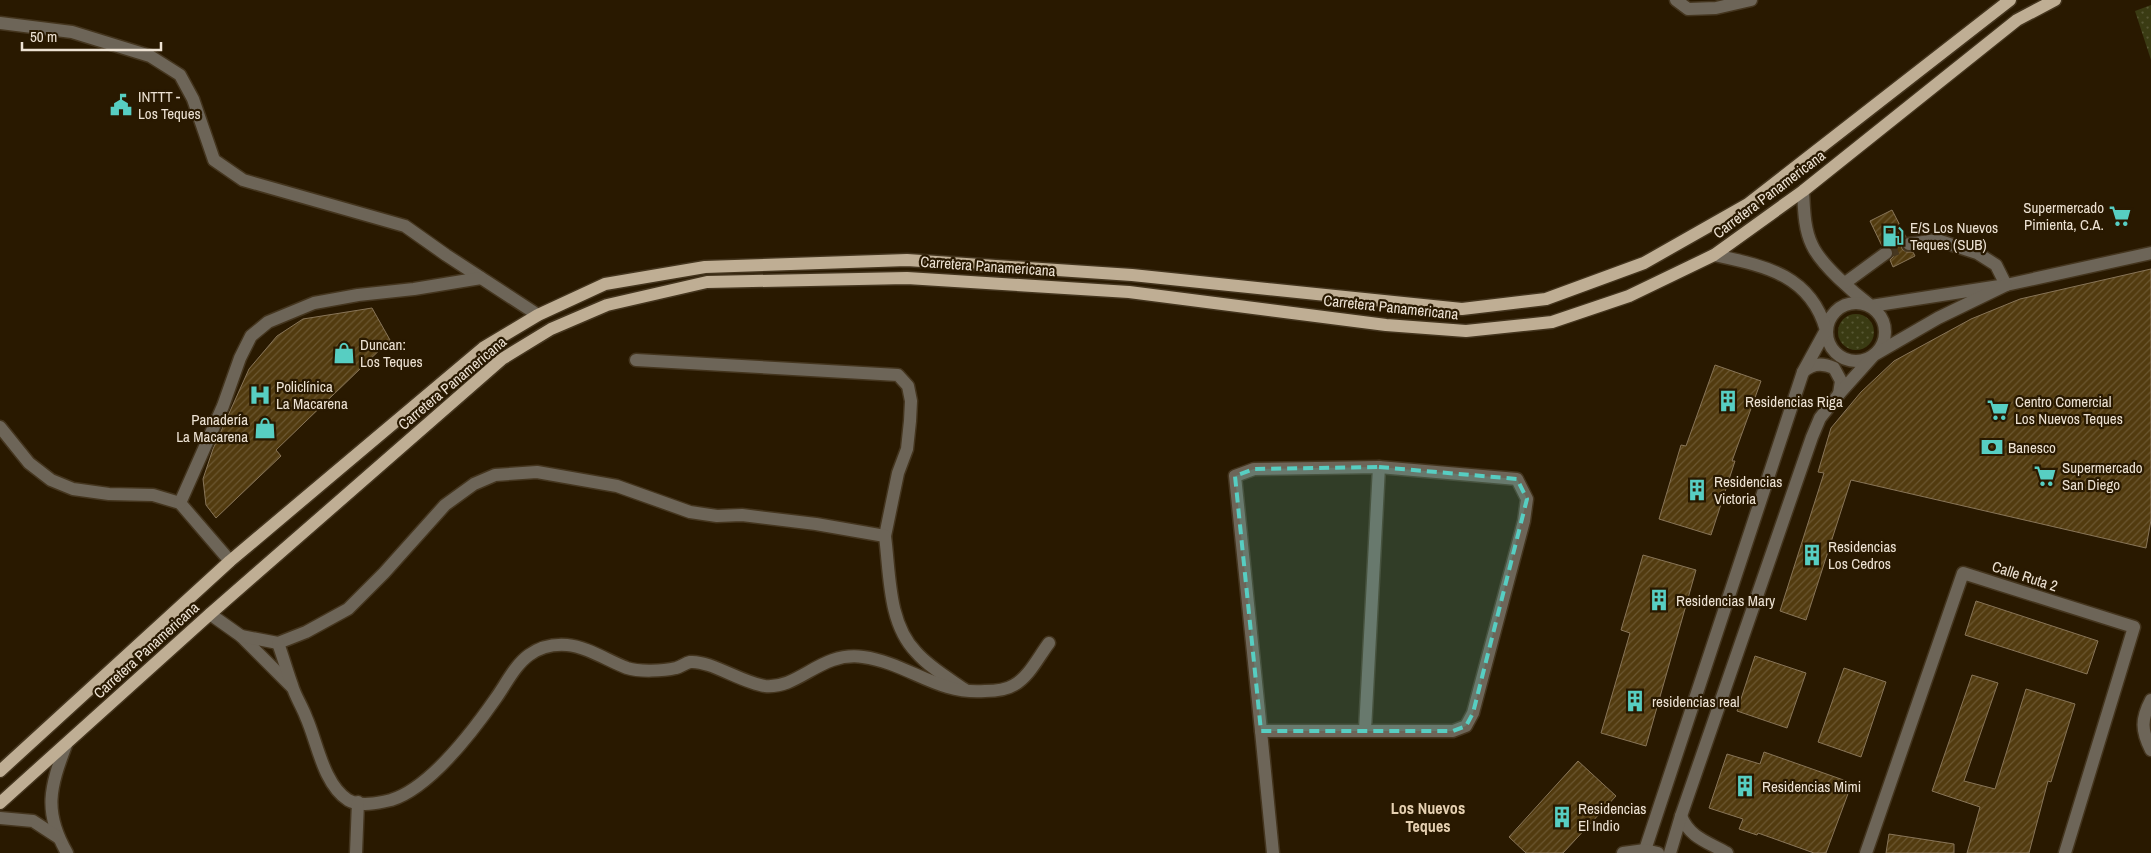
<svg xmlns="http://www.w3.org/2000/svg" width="2151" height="853" font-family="'Archivo Narrow',sans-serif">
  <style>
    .park { fill: url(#park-dots) }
    .building { fill: url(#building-hatch); stroke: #887558 }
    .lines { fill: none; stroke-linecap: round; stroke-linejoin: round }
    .minor-tunnel { stroke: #463720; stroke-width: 12; stroke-dasharray: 12 6; stroke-linecap: butt }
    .minor-casing { stroke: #44351e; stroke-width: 15 }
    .major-casing { stroke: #44351e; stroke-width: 15 }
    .minor { stroke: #6d6558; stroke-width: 12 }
    .major { stroke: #bfae94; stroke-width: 12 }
    .marked { fill: #57cec2; fill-opacity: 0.2; stroke: #57cec2; stroke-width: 4; stroke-dasharray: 10 6; stroke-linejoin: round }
    .labels { text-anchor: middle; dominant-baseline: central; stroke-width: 4.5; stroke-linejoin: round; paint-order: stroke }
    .poi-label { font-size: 15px; fill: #ede2d3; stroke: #291900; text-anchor: start }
    .street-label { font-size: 15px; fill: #ede2d3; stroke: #291900 }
    .neighbourhood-label { font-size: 16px; font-weight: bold; fill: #e5d0b1; stroke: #291900 }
  </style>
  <defs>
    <pattern id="park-dots" width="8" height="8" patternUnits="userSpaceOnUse" patternTransform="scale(1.25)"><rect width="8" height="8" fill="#3a3b13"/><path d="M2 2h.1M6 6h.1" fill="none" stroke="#575734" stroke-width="1.8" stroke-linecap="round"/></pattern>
    <pattern id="building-hatch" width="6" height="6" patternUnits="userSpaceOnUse" patternTransform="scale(1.25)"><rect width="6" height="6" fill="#523b0f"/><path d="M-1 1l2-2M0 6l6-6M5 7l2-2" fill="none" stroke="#6b5731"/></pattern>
  </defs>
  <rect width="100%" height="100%" fill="#291900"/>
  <!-- park -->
  <g class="park">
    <polygon points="2151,5 2151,60 2135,11"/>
    <circle cx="1856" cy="332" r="18"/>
  </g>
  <!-- building -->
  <g class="building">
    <polygon points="1892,210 1906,237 1901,241 1902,249 1906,252 1913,252 1915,256 1893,267 1890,260 1894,256 1893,249 1889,245 1882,246 1870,221"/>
    <polygon points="2151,269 2151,520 2146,548 1851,480 1806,620 1780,611 1824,473 1818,472 1831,428 1861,392 1894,361 1971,319 2020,299"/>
    <polygon points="372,308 390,340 276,450 281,456 216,518 206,505 203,479 213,449 249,369 277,336 303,319"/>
    <polygon points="1715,365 1761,381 1732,461 1735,461 1711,535 1659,519 1681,445 1686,446"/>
    <polygon points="1643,555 1696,570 1646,746 1601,733 1630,633 1621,630"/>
    <polygon points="1976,601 2098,641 2087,674 1965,635"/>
    <polygon points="1755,656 1806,673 1787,728 1737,711"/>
    <polygon points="1844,668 1886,682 1861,757 1818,742"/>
    <polygon points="1972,675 1998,683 1964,781 1995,789 2026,689 2075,704 2051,782 2048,781 2029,853 1967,853 1980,807 1932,791"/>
    <polygon points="1764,752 1852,783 1826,853 1814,853 1758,833 1757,835 1739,829 1743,819 1709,808 1727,754 1760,764"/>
    <polygon points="1578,761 1616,796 1563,853 1526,853 1509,837"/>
    <polygon points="1889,834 1954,844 1954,853 1886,853"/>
  </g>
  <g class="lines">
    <!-- minor-tunnel -->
    <polyline class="minor-tunnel" points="1886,253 1909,244"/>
    <!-- minor casing -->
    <g class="minor-casing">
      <g id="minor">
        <polyline points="1676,0 1688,9 1716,8 1751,0"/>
        <polyline points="0,23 72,32 150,56 180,75 193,99 214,160 243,180 405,226 446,255 538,315"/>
        <path d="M1803,191c1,17 1,38 9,54 9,20 42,48 59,61l135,-21 145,-32"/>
        <polyline points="1909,244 1937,240 1977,253 1996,265 2006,285"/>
        <polyline points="1845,283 1886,253"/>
        <circle cx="1856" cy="332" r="29"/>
        <polyline points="636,360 898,375 908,386 911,401 910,421 907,449 898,473 885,536"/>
        <path d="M1803,372c9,-9 20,-9 31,-4l7,13 -2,13"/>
        <polyline points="0,427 29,463 51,480 73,489 109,494 153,495 180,503 230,561"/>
        <polygon points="1379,467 1517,479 1527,499 1524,521 1473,713 1466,726 1453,731 1261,731 1235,476 1254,469"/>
        <polyline points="180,503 223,406 240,358 251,336 268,322 314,303 358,295 414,289 481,278"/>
        <polyline points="210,614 241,636 292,687"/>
        <path d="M241,636l37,7 28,-11 42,-23 36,-36 61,-68 29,-21 21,-9 42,-3 80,14 73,26 27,4 25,-1 74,9 69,12c5,39 3,87 31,116 13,15 32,26 48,37"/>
        <path d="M278,643c5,14 9,28 14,42 3,11 10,21 14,32 11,24 17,67 42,83 12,7 30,3 43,0 39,-12 82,-69 105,-102 10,-14 19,-33 33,-43 11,-8 25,-11 38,-10 21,2 41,16 60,23 12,4 36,3 49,0 5,-1 9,-5 14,-6 20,-2 52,21 75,24 35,3 55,-35 98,-29 45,6 74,38 122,34 9,0 21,-1 29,-6 15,-8 25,-29 35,-42"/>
        <path d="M2151,700c-10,19 -10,30 0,50"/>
        <polyline points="1365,730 1379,467"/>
        <polyline points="1261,731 1273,853"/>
        <path d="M66,745c-16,42 -23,67 1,108"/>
        <path d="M1681,816c9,22 27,26 46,37"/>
        <polyline points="0,818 33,821 59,838"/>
        <path d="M1645,850l158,-478 23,-42c-16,-56 -62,-64 -112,-75"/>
        <polyline points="356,853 358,802"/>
        <polyline points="1623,853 1645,850 1658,853"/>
        <polyline points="1670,853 1681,816 1812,437 1820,418 1839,394 1874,355 1938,318 2006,285"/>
        <polyline points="1866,853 1963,573 2134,627 2065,853"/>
      </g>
    </g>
    <!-- major casing -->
    <g class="major-casing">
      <g id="major">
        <polyline points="0,771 230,561 483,348 538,315 605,284 705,267 907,260 1132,275 1462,309 1546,299 1644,263 1748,204 2010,0"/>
        <polyline points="0,803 210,614 502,359 551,329 607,305 707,282 907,278 1129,292 1386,325 1466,331 1552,322 1629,296 1714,255 1803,191 2017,20 2055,0"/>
      </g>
    </g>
    <!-- minor -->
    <use href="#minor" class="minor"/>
    <!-- major -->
    <use href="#major" class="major"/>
  </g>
  <!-- marked area -->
  <path class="marked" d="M1379,467l138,12 10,20 -54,214 -7,13 -13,5h-192l-26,-255 19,-7z"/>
  <!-- icons -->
  <defs>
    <g id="civic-bare" transform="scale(1.725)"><path d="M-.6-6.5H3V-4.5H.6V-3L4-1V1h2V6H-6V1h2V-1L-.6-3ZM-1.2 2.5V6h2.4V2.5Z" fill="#57cec2" stroke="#291900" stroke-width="2.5" paint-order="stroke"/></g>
    <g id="supermarket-bare" transform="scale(1.725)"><path d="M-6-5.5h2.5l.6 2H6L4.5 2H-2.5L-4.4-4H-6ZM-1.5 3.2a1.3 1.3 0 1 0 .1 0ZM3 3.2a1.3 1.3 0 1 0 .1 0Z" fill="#57cec2" stroke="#291900" stroke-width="2.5" paint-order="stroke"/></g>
    <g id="fuel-bare" transform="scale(1.725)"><path d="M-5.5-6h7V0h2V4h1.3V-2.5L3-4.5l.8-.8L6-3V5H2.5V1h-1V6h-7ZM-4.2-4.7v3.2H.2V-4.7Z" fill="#57cec2" stroke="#291900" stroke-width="2.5" paint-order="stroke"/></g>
    <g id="shop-bare" transform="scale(1.725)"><path d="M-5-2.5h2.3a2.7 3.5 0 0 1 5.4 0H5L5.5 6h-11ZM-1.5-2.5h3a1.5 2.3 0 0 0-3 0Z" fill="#57cec2" stroke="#291900" stroke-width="2.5" paint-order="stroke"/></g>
    <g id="hospital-bare" transform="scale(1.725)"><path d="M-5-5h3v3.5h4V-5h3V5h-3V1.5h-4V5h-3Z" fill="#57cec2" stroke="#291900" stroke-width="2.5" paint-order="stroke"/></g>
    <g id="building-bare" transform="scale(1.725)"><path d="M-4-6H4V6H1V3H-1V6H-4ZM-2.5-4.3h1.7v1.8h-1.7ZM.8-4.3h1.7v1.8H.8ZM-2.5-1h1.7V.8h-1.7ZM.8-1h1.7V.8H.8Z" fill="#57cec2" stroke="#291900" stroke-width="2.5" paint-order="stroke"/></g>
    <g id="bank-bare" transform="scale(1.725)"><path d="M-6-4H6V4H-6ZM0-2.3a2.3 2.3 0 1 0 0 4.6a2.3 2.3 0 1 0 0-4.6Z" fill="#57cec2" stroke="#291900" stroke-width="2.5" paint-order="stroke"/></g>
  </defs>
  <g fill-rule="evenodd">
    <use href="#civic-bare" x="121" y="105"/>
    <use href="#supermarket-bare" x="2120" y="216"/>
    <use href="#fuel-bare" x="1893" y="236"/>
    <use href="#shop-bare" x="344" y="353"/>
    <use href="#hospital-bare" x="260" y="395"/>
    <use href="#building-bare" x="1728" y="401"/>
    <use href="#supermarket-bare" x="1998" y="410"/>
    <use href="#shop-bare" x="265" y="428"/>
    <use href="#bank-bare" x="1992" y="447"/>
    <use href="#supermarket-bare" x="2045" y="476"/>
    <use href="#building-bare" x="1697" y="490"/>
    <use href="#building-bare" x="1812" y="555"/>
    <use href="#building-bare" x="1659" y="600"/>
    <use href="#building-bare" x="1635" y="701"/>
    <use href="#building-bare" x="1745" y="786"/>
    <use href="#building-bare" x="1562" y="817"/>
  </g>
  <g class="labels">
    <!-- poi labels -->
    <g class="poi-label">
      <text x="138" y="96">INTTT -<tspan x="138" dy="17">Los Teques</tspan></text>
      <text x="2104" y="207" text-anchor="end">Supermercado<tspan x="2104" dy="17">Pimienta, C.A.</tspan></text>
      <text x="1910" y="227">E/S Los Nuevos<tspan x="1910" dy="17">Teques (SUB)</tspan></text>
      <text x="360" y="344">Duncan:<tspan x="360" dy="17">Los Teques</tspan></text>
      <text x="276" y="386">Policlínica<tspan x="276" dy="17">La Macarena</tspan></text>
      <text x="1745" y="401">Residencias Riga</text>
      <text x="2015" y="401">Centro Comercial<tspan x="2015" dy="17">Los Nuevos Teques</tspan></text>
      <text x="248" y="419" text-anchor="end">Panadería<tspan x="248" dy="17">La Macarena</tspan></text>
      <text x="2008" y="447">Banesco</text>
      <text x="2062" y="467">Supermercado<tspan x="2062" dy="17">San Diego</tspan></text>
      <text x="1714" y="481">Residencias<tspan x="1714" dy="17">Victoria</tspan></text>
      <text x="1828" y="546">Residencias<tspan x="1828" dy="17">Los Cedros</tspan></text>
      <text x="1676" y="600">Residencias Mary</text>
      <text x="1652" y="701">residencias real</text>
      <text x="1762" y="786">Residencias Mimi</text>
      <text x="1578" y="808">Residencias<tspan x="1578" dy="17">El Indio</tspan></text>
    </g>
    <!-- street labels -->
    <g class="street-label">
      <text transform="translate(1769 194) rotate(-37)">Carretera Panamericana</text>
      <text transform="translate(988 266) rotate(4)">Carretera Panamericana</text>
      <text transform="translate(1391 307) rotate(6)">Carretera Panamericana</text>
      <text transform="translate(452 383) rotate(-40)">Carretera Panamericana</text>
      <text transform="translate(2025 576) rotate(18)">Calle Ruta 2</text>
      <text transform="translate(146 650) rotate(-42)">Carretera Panamericana</text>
    </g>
    <!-- neighbourhood labels -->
    <g class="neighbourhood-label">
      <text x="1428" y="808">Los Nuevos<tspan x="1428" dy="18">Teques</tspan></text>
    </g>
  </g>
  <!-- scale -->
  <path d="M22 42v8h139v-8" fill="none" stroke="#ede2d3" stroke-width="2.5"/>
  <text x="30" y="42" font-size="15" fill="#ede2d3" stroke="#291900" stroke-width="4" paint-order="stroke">50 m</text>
</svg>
